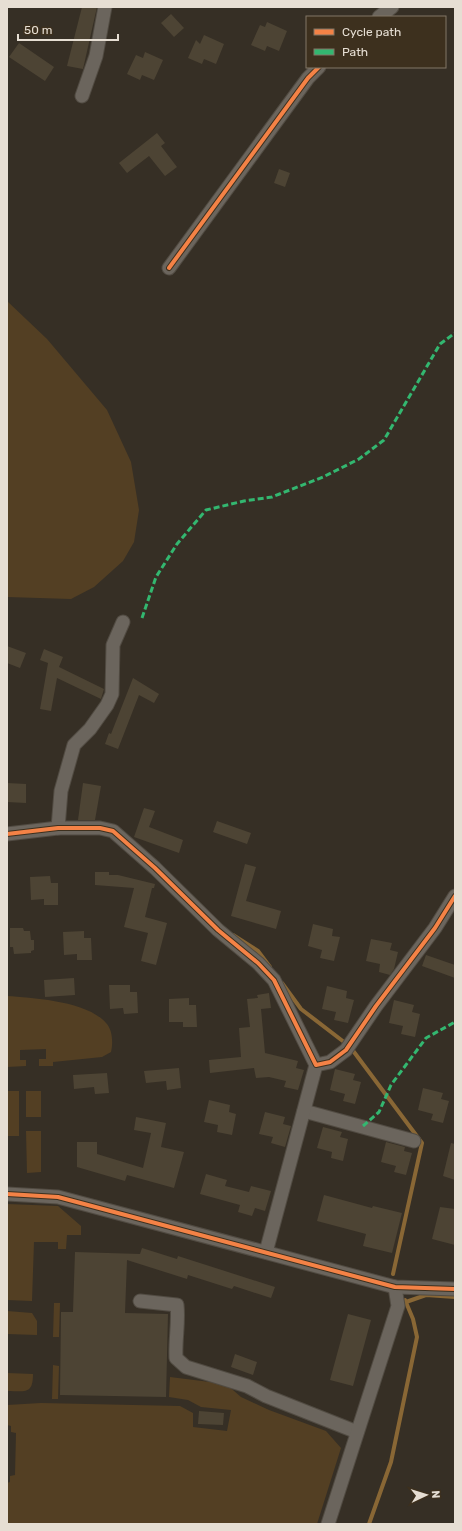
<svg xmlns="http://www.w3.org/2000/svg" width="462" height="1531" font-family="Rubik,sans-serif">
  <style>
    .green { fill: #533f23 }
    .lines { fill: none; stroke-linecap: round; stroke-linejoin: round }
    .stream { stroke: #896735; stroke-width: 4 }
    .building { fill: #4d4434 }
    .minor-casing { stroke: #514b42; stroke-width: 15 }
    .minor { stroke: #6b655d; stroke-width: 13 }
    .quiet { stroke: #33b770; stroke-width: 3; stroke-dasharray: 6 3; stroke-linecap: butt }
    .cycleway-casing { stroke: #3d301e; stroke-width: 6 }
    .cycleway { stroke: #f48246; stroke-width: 4 }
  </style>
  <rect width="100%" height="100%" fill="#362f25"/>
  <!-- green -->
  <g class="green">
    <polygon points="7,301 47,339 107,410 131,462 139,510 134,542 123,561 94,587 71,599 7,597"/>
    <path d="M7,996c27,2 80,5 99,27 7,7 7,21 5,29l-9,5 -49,5v4h-14v-7h7v-10l-26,1v10h6v6l-19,1z"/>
    <rect x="7" y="1091" width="12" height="45"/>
    <rect x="26" y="1091" width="15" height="26"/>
    <polygon points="26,1131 41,1131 41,1172 27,1173"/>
    <polygon points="7,1204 58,1206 81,1226 81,1235 67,1235 66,1249 58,1249 58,1242 34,1242 32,1301 7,1300"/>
    <polygon points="54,1303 60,1303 59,1337 53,1337"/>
    <polygon points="7,1311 32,1313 37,1321 37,1335 7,1334"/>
    <polygon points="53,1365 59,1366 58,1399 52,1399"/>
    <path d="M7,1373l26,1c0,21 -8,17 -26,17z"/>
    <polygon points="170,1377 226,1384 241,1397 269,1410 326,1431 341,1448 317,1524 7,1524 7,1483 10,1482 10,1476 15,1475 16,1433 11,1432 11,1426 7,1425 7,1405 41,1403 180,1406 193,1413 193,1427 227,1431 231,1410 201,1407 188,1400 169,1397"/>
  </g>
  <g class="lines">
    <!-- stream -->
    <g class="stream">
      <polyline points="233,935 258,951 270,967"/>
      <polyline points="282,983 301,1009 344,1042"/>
      <polyline points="351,1048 422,1143 393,1274"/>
      <polyline points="406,1302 426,1295 455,1297"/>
      <polyline points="369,1524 391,1462 417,1337 413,1319 405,1300"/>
    </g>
  </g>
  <!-- building -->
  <g class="building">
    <polygon points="82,7 97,7 83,69 67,66"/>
    <polygon points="171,14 184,28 174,37 161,23"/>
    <polygon points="267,22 287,31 279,51 267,46 265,51 251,45 260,25 265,27"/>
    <polygon points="204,35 224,44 216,64 204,59 202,64 188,58 196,40 200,44"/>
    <polygon points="19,43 54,67 45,81 9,57"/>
    <polygon points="145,52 163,60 154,80 142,75 140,80 127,74 136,55 143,58"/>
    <polygon points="157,133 165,143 161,146 177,167 165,176 149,156 127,173 119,163"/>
    <polygon points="279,169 290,173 285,187 274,183"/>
    <polygon points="7,646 26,653 20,668 7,663"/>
    <polygon points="44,649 63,657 59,667 104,689 101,699 57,678 51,711 40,709 48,663 40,660"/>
    <polygon points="133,678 159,694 154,703 139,695 118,749 105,744 109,733 111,734"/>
    <polygon points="7,783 26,784 26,803 7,802"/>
    <polygon points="83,783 101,786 95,820 78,820"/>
    <polygon points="144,808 155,811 149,827 183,840 179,853 134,837"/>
    <polygon points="217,821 251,833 247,844 213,832"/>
    <polygon points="245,864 256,867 246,901 281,911 276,929 231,916"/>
    <polygon points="95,872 109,872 109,875 118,875 155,884 154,888 152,888 145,917 167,923 156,965 141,961 148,933 124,927 134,888 95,885"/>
    <polygon points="50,876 51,883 58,883 58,905 44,905 44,899 31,900 30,877"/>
    <polygon points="313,924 333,929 332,936 340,937 334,961 320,958 322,950 308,946"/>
    <polygon points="10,928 23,928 24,931 30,931 31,940 34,940 34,950 31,951 31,953 14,954 13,947 10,947"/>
    <polygon points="84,931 84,938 91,938 92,960 77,960 77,954 64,955 63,932"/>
    <polygon points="371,939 392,943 390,950 398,952 394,969 390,975 379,972 380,964 366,961"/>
    <polygon points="426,955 455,965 455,978 422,966"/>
    <polygon points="74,978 75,995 45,997 44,980"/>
    <polygon points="109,985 130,985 130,992 137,992 138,1013 124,1014 123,1008 110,1009"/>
    <polygon points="327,986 347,991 346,998 354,1000 348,1023 334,1020 336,1012 322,1009"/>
    <polygon points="269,993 271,1008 261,1009 265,1053 298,1061 296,1068 304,1070 298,1090 284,1087 286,1081 269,1077 256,1078 254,1068 210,1073 209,1060 241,1057 239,1028 250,1027 247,999 258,998 257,995"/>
    <polygon points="189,998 189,1005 196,1005 197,1027 183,1027 183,1022 169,1022 169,999"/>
    <polygon points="394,1000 414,1005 412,1012 420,1014 415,1037 401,1034 403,1026 389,1023"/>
    <polygon points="179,1068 181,1088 167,1090 166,1081 146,1083 144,1071"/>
    <polygon points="335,1069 355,1074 353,1080 361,1082 355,1104 343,1101 345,1094 330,1090"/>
    <polygon points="107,1073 109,1093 95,1094 94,1087 74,1089 73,1075"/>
    <polygon points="423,1088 443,1093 441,1099 449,1101 443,1123 431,1120 433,1114 418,1110"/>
    <polygon points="209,1100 230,1105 229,1112 236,1114 232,1135 217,1132 218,1125 204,1122"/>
    <polygon points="265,1112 285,1117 283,1124 291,1126 285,1147 271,1143 273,1137 259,1134"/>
    <polygon points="136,1117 166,1123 161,1147 184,1152 174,1188 127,1175 125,1181 77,1167 77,1142 97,1142 97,1154 143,1168 151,1133 134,1130"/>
    <polygon points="323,1127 342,1132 340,1137 348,1139 343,1161 331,1158 332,1152 317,1148"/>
    <polygon points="386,1142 405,1147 404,1151 412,1153 406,1175 394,1172 396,1166 381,1162"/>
    <polygon points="451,1143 455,1144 455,1180 443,1176"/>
    <polygon points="206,1174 227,1180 225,1186 249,1192 251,1186 271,1191 265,1211 255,1208 252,1216 238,1212 240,1205 200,1194"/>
    <polygon points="324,1195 372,1208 373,1206 402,1213 392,1253 363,1246 366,1234 317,1221"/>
    <polygon points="440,1207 455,1209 455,1245 432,1239"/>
    <polygon points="142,1248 177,1259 178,1256 275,1287 271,1298 234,1286 232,1289 188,1275 187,1279 127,1260 125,1313 168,1314 166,1397 60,1395 61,1312 73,1312 75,1252 140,1254"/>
    <polygon points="348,1314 371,1320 353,1386 330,1380"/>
    <polygon points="235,1354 257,1362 253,1375 231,1367"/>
    <polygon points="199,1411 224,1413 223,1425 198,1424"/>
  </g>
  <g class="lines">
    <!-- minor casing -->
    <g class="minor-casing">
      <g id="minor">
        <polyline points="379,17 392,7"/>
        <polyline points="82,96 96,56 105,7"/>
        <polyline points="169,268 308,78 319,67"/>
        <polyline points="58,828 61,791 74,745 90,729 107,705 112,694 113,645 123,622"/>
        <polyline points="7,834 58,828 100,828 113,831 155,868 218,930 258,963 274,980 316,1065 330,1062 346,1050 376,1006 435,928 455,896"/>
        <polyline points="304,1111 414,1141"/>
        <polyline points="7,1194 58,1197 395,1287 455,1289"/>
        <polyline points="266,1252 316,1065"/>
        <path d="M140,1301l37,4c2,17 -2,35 -1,53l10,9 61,19 19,10 91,36"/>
        <polyline points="328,1524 398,1306 395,1287"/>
      </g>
    </g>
    <!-- minor -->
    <use href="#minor" class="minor"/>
    <!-- quiet -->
    <g class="quiet">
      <polyline points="142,618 156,577 177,544 206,510 244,501 272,497 323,477 359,459 384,440 440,344 455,333"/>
      <polyline points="363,1126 379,1112 391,1085 426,1038 455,1022"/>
    </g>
    <!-- cycleway casing -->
    <g class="cycleway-casing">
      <g id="cycleway">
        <polyline points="169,268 308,78 319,67"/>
        <polyline points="7,834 58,828 100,828 113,831 155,868 218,930 258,963 274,980 316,1065 330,1062 346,1050 376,1006 435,928 455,896"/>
        <polyline points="7,1194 58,1197 395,1287 455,1289"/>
      </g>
    </g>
    <!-- cycleway -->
    <use href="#cycleway" class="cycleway"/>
  </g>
  <!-- border -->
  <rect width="462" height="1531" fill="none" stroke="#e6ded3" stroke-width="16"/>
  <!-- legend -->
  <rect x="306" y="16" width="140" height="52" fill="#3d301e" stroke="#817666"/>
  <rect x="314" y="29" width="20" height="6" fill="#f48246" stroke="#817666"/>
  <text x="342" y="36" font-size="12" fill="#e6ded3">Cycle path</text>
  <rect x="314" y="49" width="20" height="6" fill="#33b770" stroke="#817666"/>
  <text x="342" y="56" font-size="12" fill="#e6ded3">Path</text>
  <!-- north arrow -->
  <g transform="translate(426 1495) rotate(86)" stroke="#3d301e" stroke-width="3" paint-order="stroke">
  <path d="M0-3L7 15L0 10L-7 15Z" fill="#e6ded3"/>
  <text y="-6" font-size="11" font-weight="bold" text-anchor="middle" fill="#e6ded3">N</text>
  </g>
  <!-- scale -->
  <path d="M18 34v6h100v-6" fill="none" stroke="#e6ded3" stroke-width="2"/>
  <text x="24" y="34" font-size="12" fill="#e6ded3" stroke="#3d301e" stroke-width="3" paint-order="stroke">50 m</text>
</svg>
